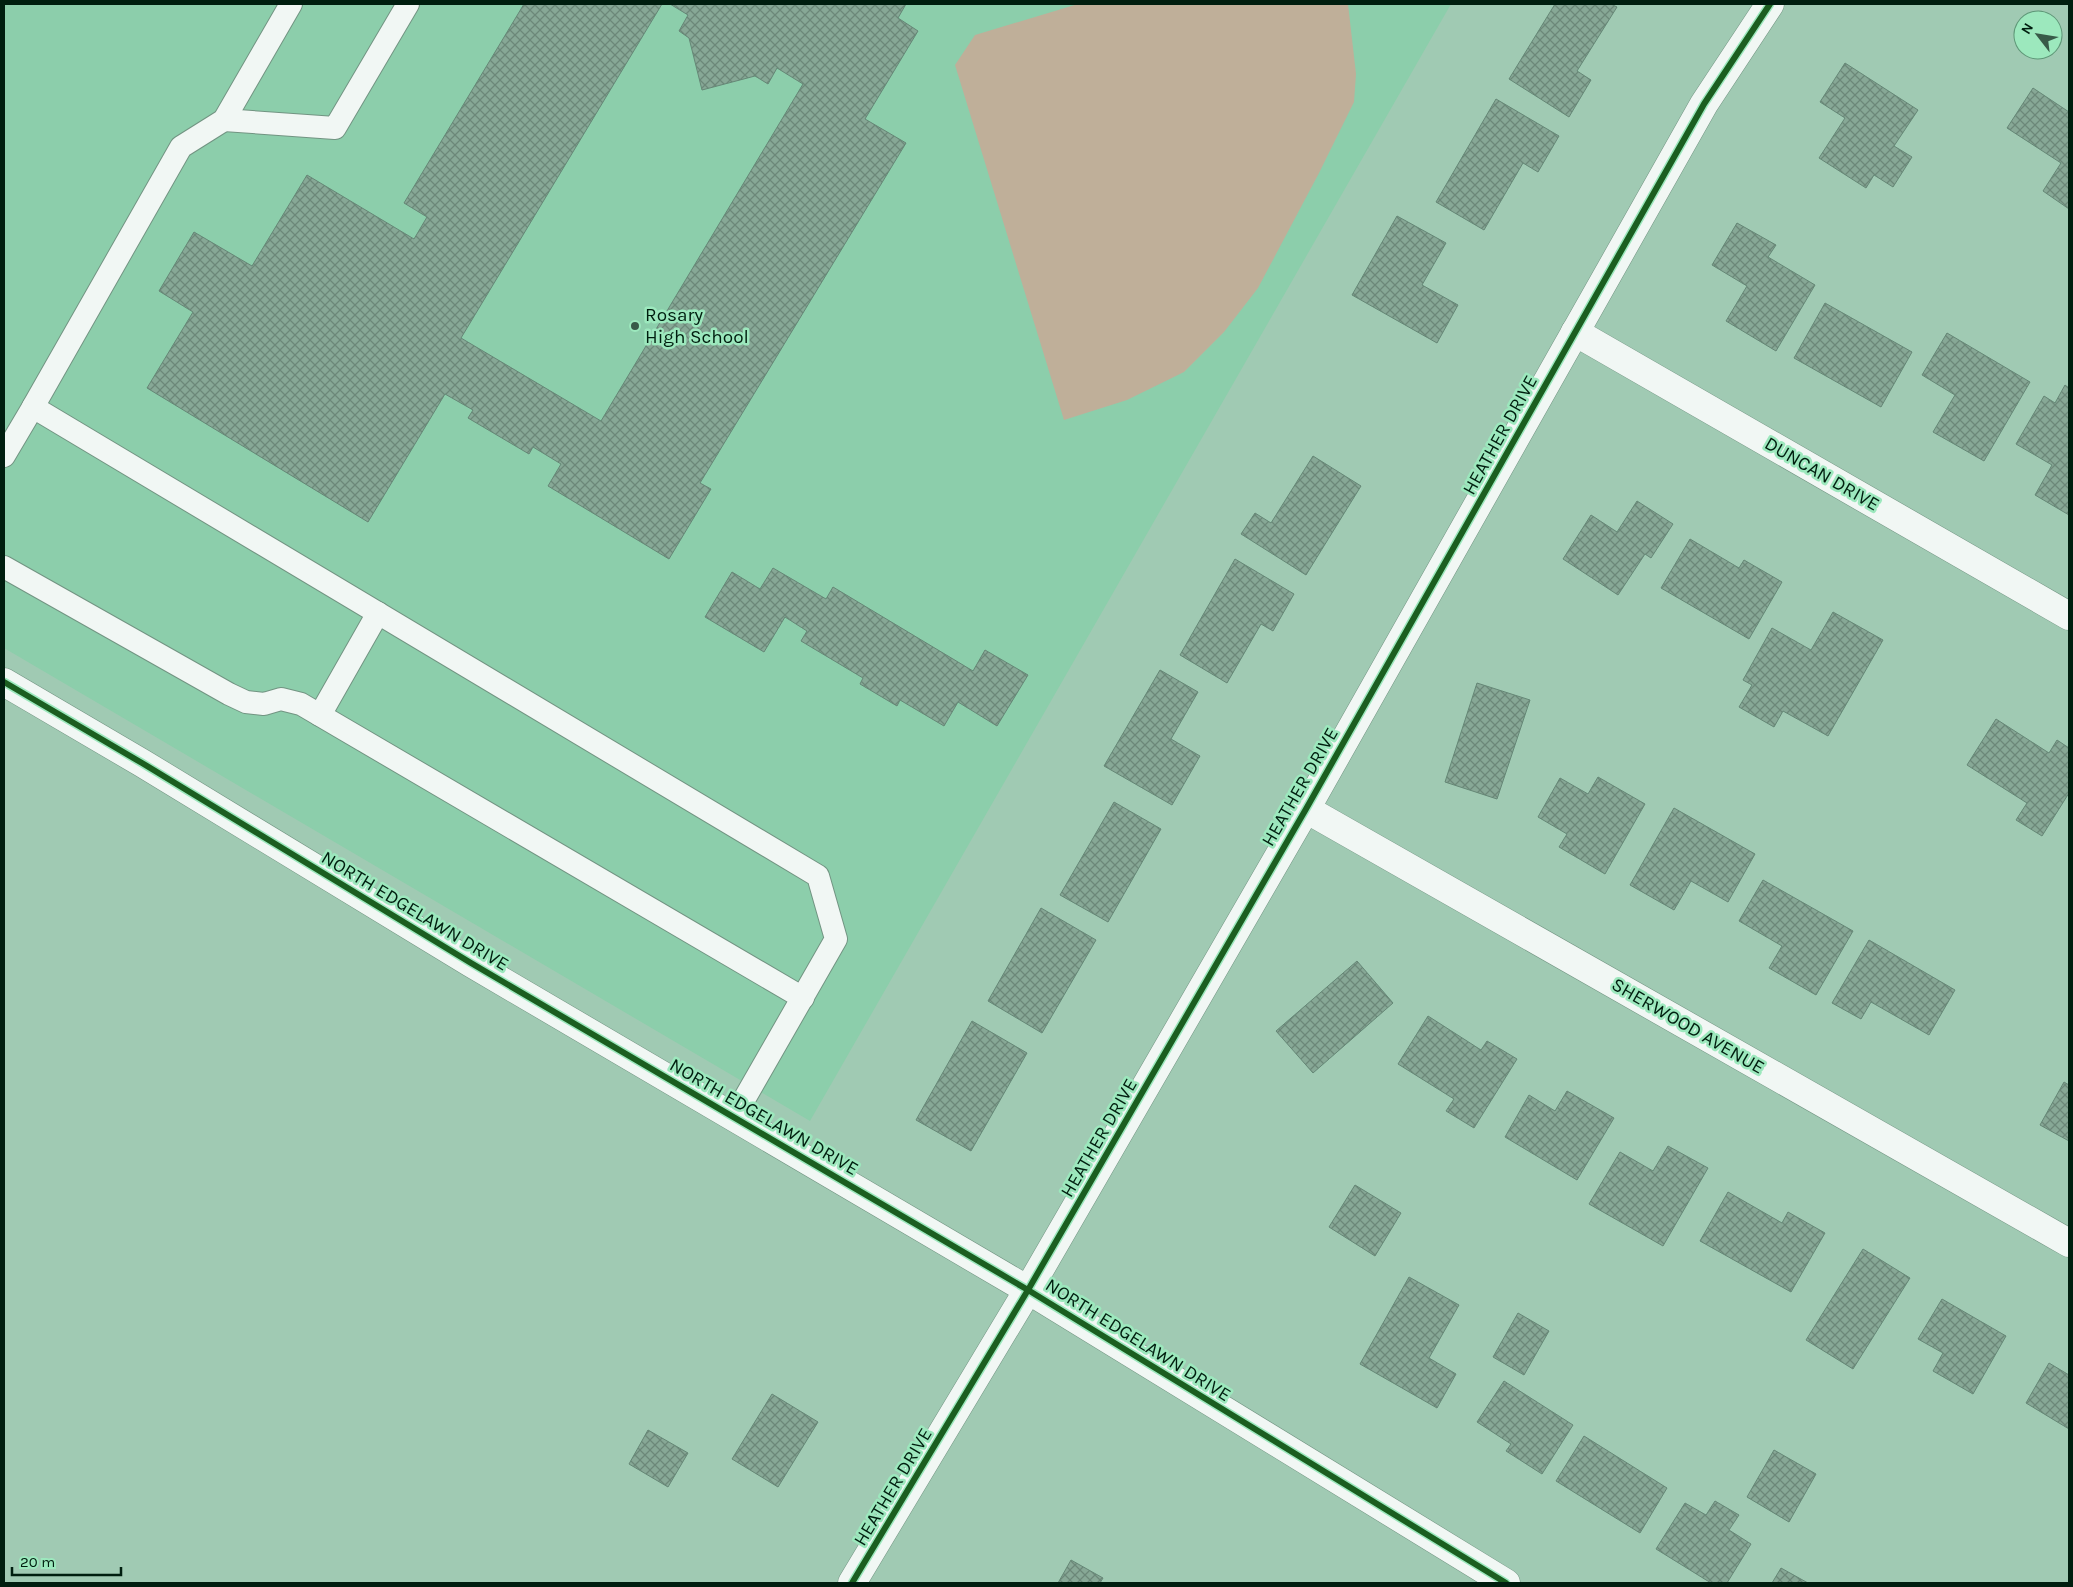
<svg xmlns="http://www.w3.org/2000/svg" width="2073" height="1587" font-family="Karla,sans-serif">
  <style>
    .built { fill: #8cceab }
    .grass { fill: #bfaf99 }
    .building { fill: url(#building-cross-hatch); stroke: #658776 }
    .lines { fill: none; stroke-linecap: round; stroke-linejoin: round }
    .lane-casing { stroke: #729482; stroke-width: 24 }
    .street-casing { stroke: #729482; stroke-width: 29 }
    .secondary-casing { stroke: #729482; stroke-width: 29 }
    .lane { stroke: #f1f7f4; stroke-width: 22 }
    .street { stroke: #f1f7f4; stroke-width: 28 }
    .secondary { stroke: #f1f7f4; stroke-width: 28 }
    .cycleway-casing { stroke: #9ce8bd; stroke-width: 9 }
    .cycleway { stroke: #1b5e20; stroke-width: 6 }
    .poi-dot { fill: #385a48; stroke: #9ce8bd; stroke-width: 2 }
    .labels { text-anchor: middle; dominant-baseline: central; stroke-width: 5; stroke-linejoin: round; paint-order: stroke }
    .poi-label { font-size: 19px; fill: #001e0f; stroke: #9ce8bd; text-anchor: start }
    .street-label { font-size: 19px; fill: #001e0f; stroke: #9ce8bd }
  </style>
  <defs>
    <pattern id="building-cross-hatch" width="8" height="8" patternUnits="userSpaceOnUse" patternTransform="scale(1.25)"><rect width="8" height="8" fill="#87a896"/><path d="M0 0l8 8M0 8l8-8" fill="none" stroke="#6c8879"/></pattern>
  </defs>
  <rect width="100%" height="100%" fill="#a0cab3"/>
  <!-- built -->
  <polygon class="built" points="4,4 1451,4 810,1121 4,648"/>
  <!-- grass -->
  <polygon class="grass" points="1078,4 1348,4 1356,74 1354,102 1319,173 1258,288 1224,332 1184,372 1127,400 1064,420 955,65 975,35"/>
  <!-- building -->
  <g class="building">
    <polygon points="524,4 662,4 461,338 601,421 803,84 777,68 768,84 755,76 702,90 689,38 679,31 688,15 670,4 906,4 898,18 918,31 865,119 906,143 700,483 711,489 669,559 548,486 561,464 533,447 529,454 468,418 473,410 445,394 368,522 147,388 193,312 159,291 194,232 252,266 307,175 414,239 427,217 404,203"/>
    <polygon points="1555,4 1611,4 1617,7 1577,71 1591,80 1569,117 1509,79"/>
    <polygon points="1845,63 1918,110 1894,146 1912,157 1893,187 1874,175 1866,188 1819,158 1845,118 1820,102"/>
    <polygon points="2033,88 2069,112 2069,209 2043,191 2061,163 2007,128"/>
    <polygon points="1496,99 1559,136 1538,172 1523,163 1484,230 1436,202"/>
    <polygon points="1397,216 1446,243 1422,285 1458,305 1437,343 1352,295"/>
    <polygon points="1737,223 1776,245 1768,257 1815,285 1776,351 1726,321 1747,286 1712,265"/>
    <polygon points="1825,303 1912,352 1881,407 1794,358"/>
    <polygon points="1947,333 2030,382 1984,461 1933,432 1955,395 1922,375"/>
    <polygon points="2065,385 2069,388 2069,515 2035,495 2052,465 2016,444 2044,396 2055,403"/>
    <polygon points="1313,456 1361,486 1306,575 1241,534 1255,513 1271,523"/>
    <polygon points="1637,501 1673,524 1651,558 1645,554 1618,595 1563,559 1591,515 1617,532"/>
    <polygon points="1690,539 1739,568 1744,560 1782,582 1749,639 1661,588"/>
    <polygon points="1235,559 1294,594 1273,631 1261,624 1227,683 1180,655"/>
    <polygon points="773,568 826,599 833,587 973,671 985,650 1028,675 997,726 958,702 944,726 900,700 897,706 860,684 863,678 801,641 807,631 785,617 764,652 705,617 732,572 760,589"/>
    <polygon points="1833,612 1883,640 1828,736 1783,711 1774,727 1739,707 1752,685 1743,680 1772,628 1811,650"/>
    <polygon points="1160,670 1198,692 1171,739 1200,756 1172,805 1104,766"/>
    <polygon points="1477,683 1530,700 1497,799 1445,782"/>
    <polygon points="1996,719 2049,753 2057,740 2069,748 2069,793 2042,836 2016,820 2027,803 1967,765"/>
    <polygon points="1598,777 1645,804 1605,874 1559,847 1567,834 1538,817 1560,778 1588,794"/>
    <polygon points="1114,802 1161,829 1108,922 1060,895"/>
    <polygon points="1674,808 1755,854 1728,902 1691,881 1674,910 1630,885"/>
    <polygon points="1763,880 1853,931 1816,995 1769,968 1782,946 1739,921"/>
    <polygon points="1041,908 1096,940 1042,1033 988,1001"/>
    <polygon points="1869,940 1955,990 1929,1035 1871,1002 1861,1019 1832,1003"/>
    <polygon points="1357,961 1393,1003 1313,1073 1276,1031"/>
    <polygon points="1428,1016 1481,1050 1487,1041 1517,1059 1474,1128 1446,1111 1454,1099 1398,1064"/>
    <polygon points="972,1021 1027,1053 971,1151 916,1120"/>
    <polygon points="2064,1082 2069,1085 2069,1141 2040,1125"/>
    <polygon points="1567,1091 1614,1118 1577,1180 1505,1137 1529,1095 1555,1111"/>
    <polygon points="1668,1146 1708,1168 1663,1246 1589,1204 1620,1152 1653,1171"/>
    <polygon points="1355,1185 1401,1213 1375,1256 1329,1227"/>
    <polygon points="1728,1192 1782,1223 1788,1212 1825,1233 1791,1292 1700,1241"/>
    <polygon points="1863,1249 1910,1278 1853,1369 1806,1340"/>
    <polygon points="1409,1277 1459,1305 1429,1358 1456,1374 1437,1408 1360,1364"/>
    <polygon points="1942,1299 2006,1336 1973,1394 1933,1371 1943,1353 1918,1339"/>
    <polygon points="1518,1313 1549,1331 1524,1375 1493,1357"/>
    <polygon points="2049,1363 2069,1375 2069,1429 2026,1403"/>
    <polygon points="1504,1381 1573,1425 1542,1474 1506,1451 1511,1444 1477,1422"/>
    <polygon points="772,1394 818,1422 778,1487 732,1459"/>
    <polygon points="648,1430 688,1453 668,1487 629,1464"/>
    <polygon points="1584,1436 1667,1488 1640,1533 1556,1481"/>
    <polygon points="1774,1450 1816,1474 1789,1522 1747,1497"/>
    <polygon points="1715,1501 1739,1515 1729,1530 1751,1544 1727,1583 1711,1583 1656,1549 1685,1503 1706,1515"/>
    <polygon points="1071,1560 1103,1578 1100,1583 1058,1583"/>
    <polygon points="1781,1568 1808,1583 1772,1583"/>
  </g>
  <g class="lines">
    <!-- lane casing -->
    <g class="lane-casing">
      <g id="lane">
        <polyline points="224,120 335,128 408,4"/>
        <polyline points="33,407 181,147 224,120 291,4"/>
        <polyline points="4,456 33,407 818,876 836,939 734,1117"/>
        <polyline points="4,567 229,694 246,702 264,704 281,699 301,704 803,998"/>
        <polyline points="320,715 378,613"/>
      </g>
    </g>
    <!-- street casing -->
    <g class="street-casing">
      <g id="street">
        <polyline points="1575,332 2069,616"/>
        <polyline points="1306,809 2069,1243"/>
        <polyline points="852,1583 1028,1290 1306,809 1704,104 1770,4"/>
      </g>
    </g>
    <!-- secondary casing -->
    <g class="secondary-casing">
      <polyline id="secondary" points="4,682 142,763 471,963 1028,1290 1506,1583"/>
    </g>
    <!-- lane -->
    <use href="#lane" class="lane"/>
    <!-- street -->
    <use href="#street" class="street"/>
    <!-- secondary -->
    <use href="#secondary" class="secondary"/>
    <!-- cycleway casing -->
    <g class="cycleway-casing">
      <g id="cycleway">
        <polyline points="4,682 142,763 471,963 1028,1290 1506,1583"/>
        <polyline points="852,1583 1028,1290 1306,809 1704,104 1770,4"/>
      </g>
    </g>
    <!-- cycleway -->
    <use href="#cycleway" class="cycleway"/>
  </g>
  <!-- markers -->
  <circle class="poi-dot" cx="635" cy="326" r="5"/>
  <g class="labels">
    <!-- poi labels -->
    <g class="poi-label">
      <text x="645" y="315">Rosary<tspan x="645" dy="22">High School</tspan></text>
    </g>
    <!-- street labels -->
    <g class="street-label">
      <text transform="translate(1500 435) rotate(-61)">HEATHER DRIVE</text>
      <text transform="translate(1822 474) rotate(30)">DUNCAN DRIVE</text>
      <text transform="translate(1300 787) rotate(-60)">HEATHER DRIVE</text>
      <text transform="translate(415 911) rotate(31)">NORTH EDGELAWN DRIVE</text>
      <text transform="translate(1688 1026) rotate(30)">SHERWOOD AVENUE</text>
      <text transform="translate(764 1117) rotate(30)">NORTH EDGELAWN DRIVE</text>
      <text transform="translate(1099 1138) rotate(-60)">HEATHER DRIVE</text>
      <text transform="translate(1138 1340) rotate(32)">NORTH EDGELAWN DRIVE</text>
      <text transform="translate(893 1487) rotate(-59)">HEATHER DRIVE</text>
    </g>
  </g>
  <!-- border -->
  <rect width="2073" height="1587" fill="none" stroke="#001e0f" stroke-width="10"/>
  <!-- north arrow -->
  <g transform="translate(2038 35) rotate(301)"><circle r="24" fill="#9ce8bd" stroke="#5e9777"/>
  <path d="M0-4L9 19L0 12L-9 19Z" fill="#385a48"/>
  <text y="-8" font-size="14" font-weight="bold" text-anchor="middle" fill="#001e0f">N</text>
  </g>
  <!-- scale -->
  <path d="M12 1567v8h109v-8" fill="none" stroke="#001e0f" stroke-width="2.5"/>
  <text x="20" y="1567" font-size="15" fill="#001e0f" stroke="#9ce8bd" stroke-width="4" paint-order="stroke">20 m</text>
</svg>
